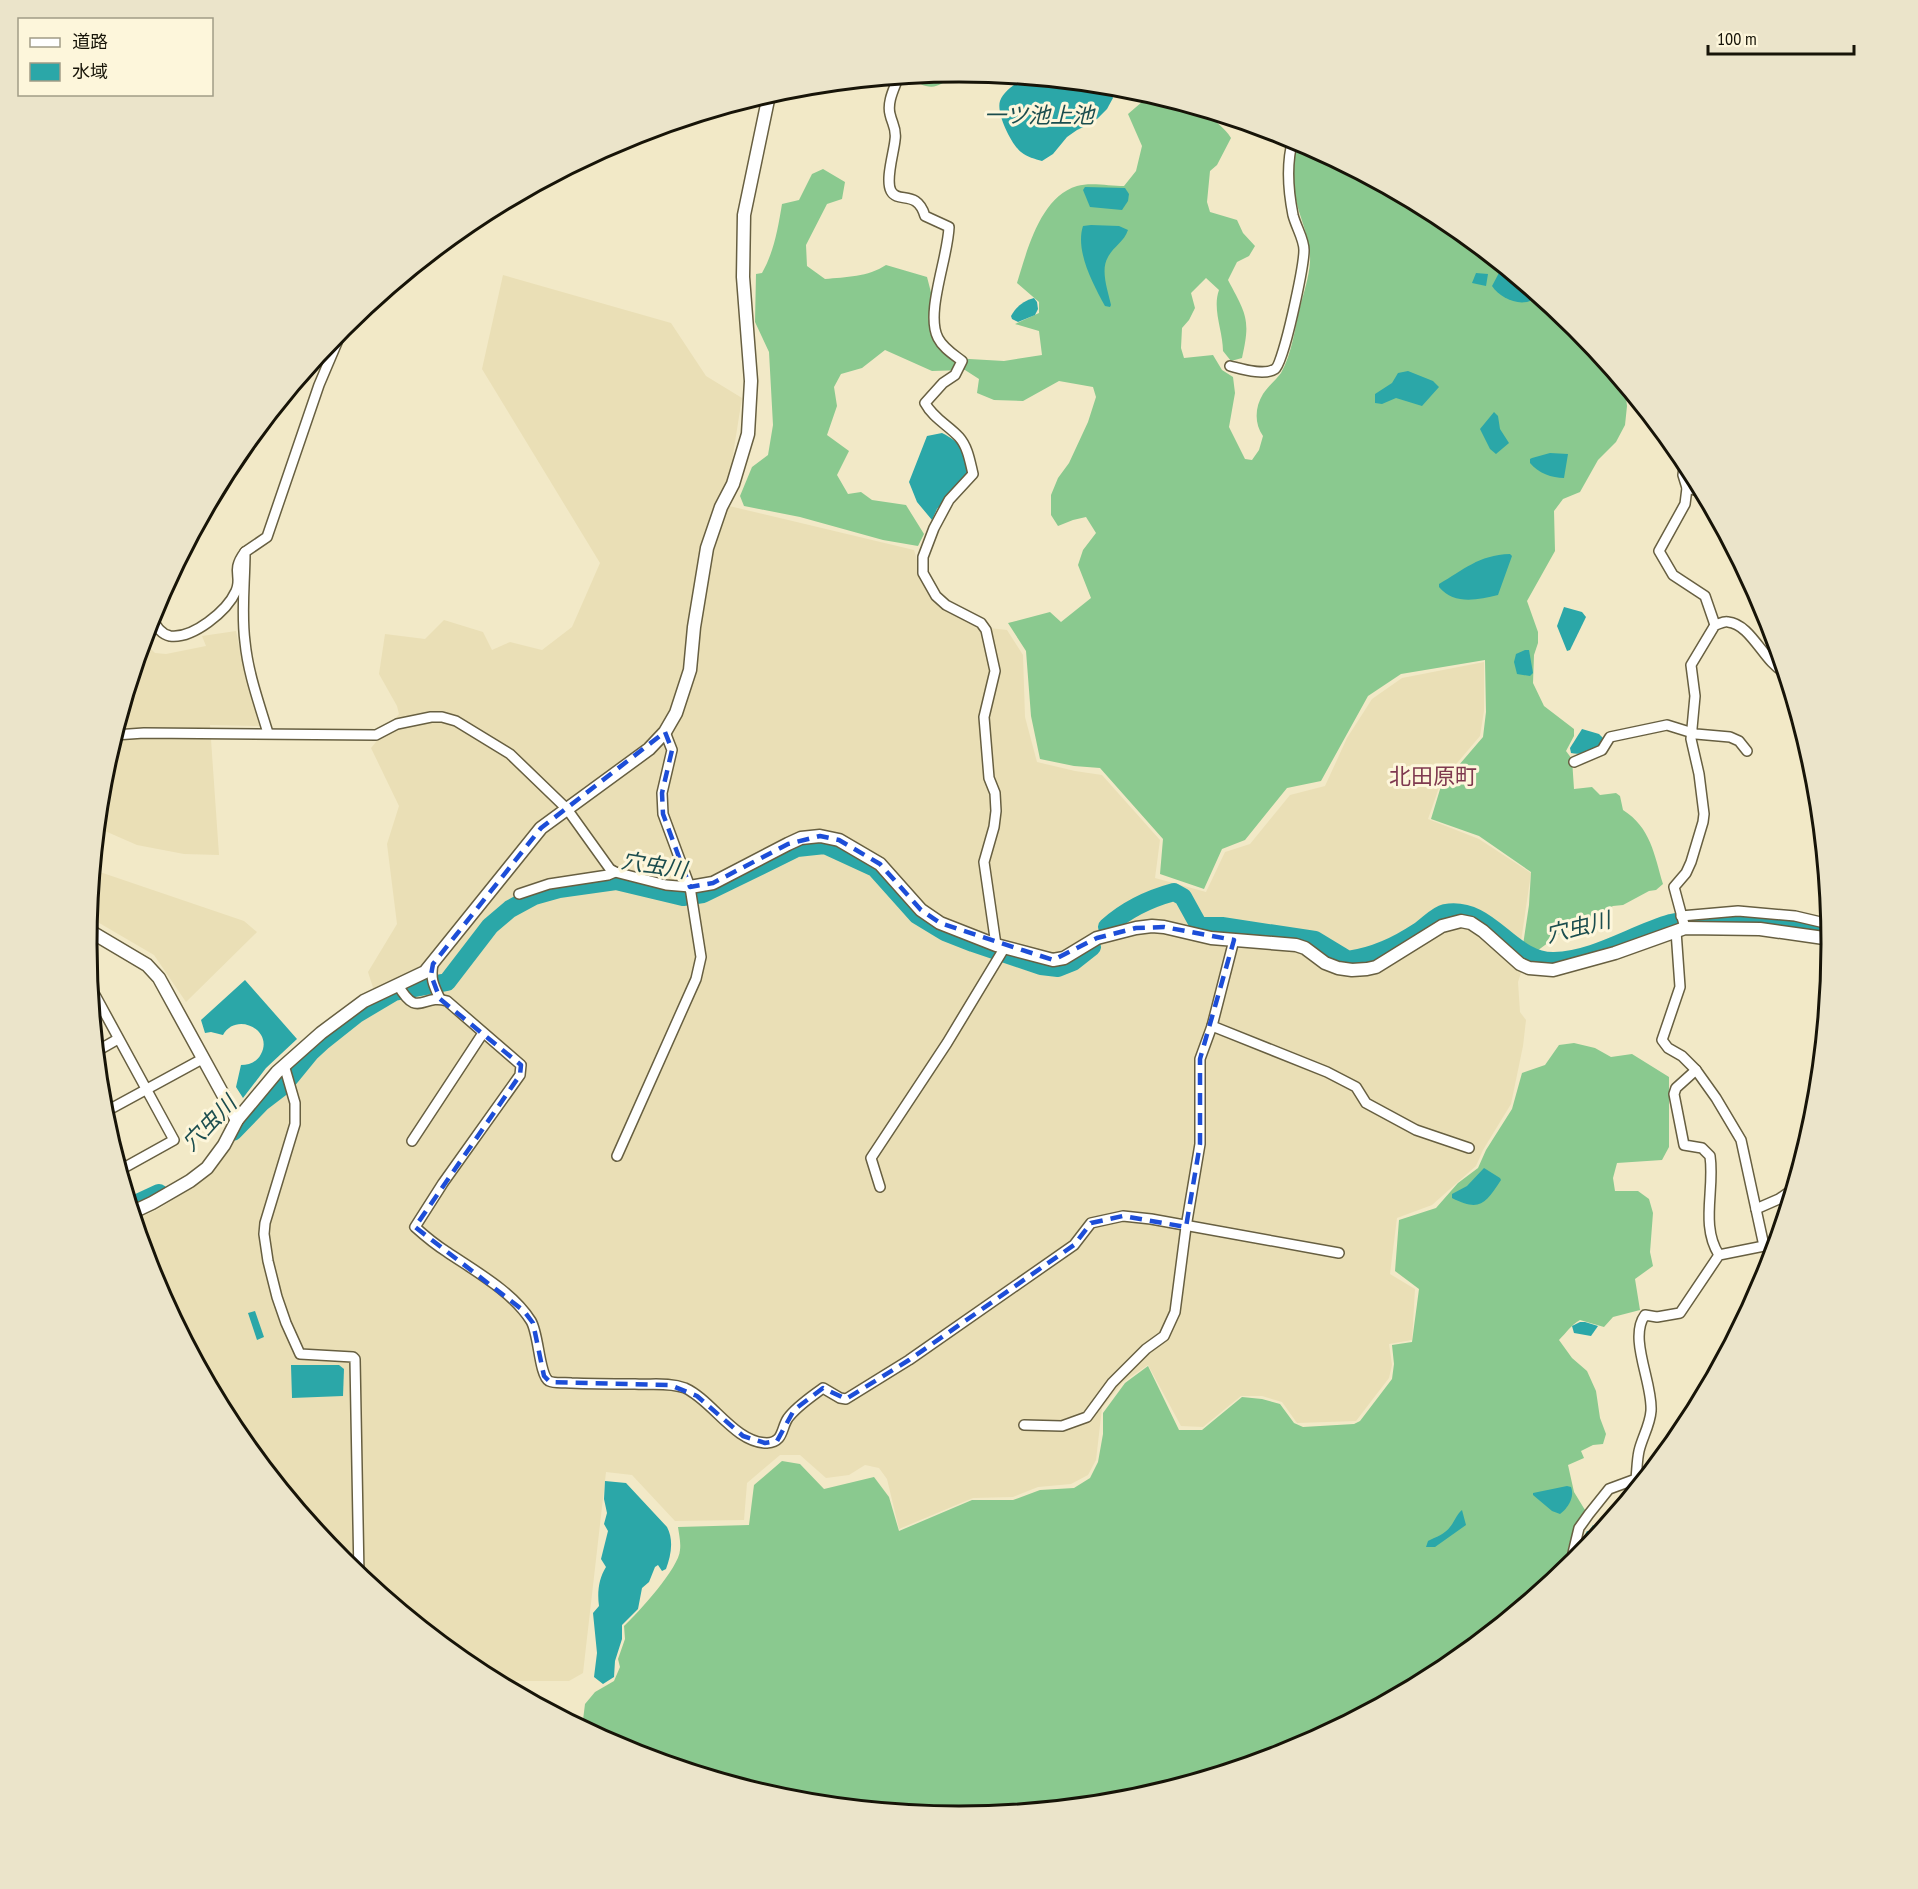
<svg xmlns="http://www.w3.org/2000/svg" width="1918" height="1889" font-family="'PT Sans Narrow','Noto Sans JP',sans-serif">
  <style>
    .built { fill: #eadfb6 }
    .forest { fill: #8ac98f }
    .water { fill: #2ba7a8 }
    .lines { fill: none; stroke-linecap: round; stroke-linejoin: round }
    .river { stroke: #2ba7a8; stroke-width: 18 }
    .minor-casing { stroke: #675f41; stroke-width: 12 }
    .tertiary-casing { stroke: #675f41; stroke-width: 15 }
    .minor { stroke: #fff; stroke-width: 9 }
    .tertiary { stroke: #fff; stroke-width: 12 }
    .marked { fill: none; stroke: #1d4ed8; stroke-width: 4.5; stroke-dasharray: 12 8; stroke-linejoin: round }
    .labels { text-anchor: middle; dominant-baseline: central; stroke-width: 6; stroke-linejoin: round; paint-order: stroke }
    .water-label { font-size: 22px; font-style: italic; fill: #1b4d4e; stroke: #fdf6db }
    .neighbourhood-label { font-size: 22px; fill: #7f394f; stroke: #fdf6db }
    .rim { fill: none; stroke: #171408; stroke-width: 3 }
  </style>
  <rect width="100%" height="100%" fill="#f2e9c7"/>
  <!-- built -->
  <g class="built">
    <polygon points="503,275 671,323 706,376 742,398 725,505 914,550 924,583 931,595 980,627 1007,630 1023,655 1025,717 1037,762 1075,771 1102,775 1160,840 1155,878 1206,892 1225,852 1250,844 1290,795 1325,786 1347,738 1372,699 1402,678 1484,662 1484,711 1480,736 1441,782 1428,819 1479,839 1531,873 1519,955 1526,957 1518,982 1520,1012 1526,1020 1523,1046 1511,1104 1483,1150 1476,1166 1432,1205 1397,1218 1390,1274 1415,1289 1412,1340 1389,1344 1392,1365 1389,1378 1356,1421 1297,1423 1282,1402 1262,1396 1241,1396 1203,1427 1181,1426 1148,1365 1123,1382 1102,1408 1096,1460 1088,1475 1071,1484 1038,1487 1013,1497 973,1498 899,1529 887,1479 879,1468 865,1465 849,1475 826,1478 800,1455 780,1455 747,1483 744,1520 675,1521 632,1475 606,1472 583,1673 569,1681 494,1681 474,1670 342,1561 233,1429 153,1278 135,1219 157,1210 188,1190 214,1170 243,1126 261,1104 285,1087 317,1049 378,1003 368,972 397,924 387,844 399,806 371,748 399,714 397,706 379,674 385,634 425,639 444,620 483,632 492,650 510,642 542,650 572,627 600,563 482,369"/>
    <polygon points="236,631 246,679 262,726 210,725 219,855 184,854 137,845 98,828 103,774 145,637 148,646 155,653 166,654 206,646 202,636"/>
    <polygon points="94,870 244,921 257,932 186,1002 154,955 89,917"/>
  </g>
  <!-- forest -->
  <g class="forest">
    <path d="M953,73c-15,19 -27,16 -45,4z"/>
    <path d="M1150,95l61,19c3,9 14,13 20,24l-14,27 -7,6 -3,31 3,10 27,8 6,13 12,13 -6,10 -12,6 -9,18c18,34 23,39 14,78l-11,3 -8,-10c0,-20 -11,-42 -4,-61l-13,-12 -15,15 4,15 -6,12 -7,8 -1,20 3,10 29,-3 9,15 11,7 2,16 -6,34 16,32 7,1 7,-10 4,-14c-9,-13 -8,-29 0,-42 5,-8 13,-14 18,-21 11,-19 14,-46 19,-66 4,-15 9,-30 10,-45 1,-18 -7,-37 -12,-54 -6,-22 -6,-45 -1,-67l147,78 132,109 49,60 2,18 -2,19 -9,17 -18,18 -18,32 -17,7 -9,12 1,40 -28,50 11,31v11l-4,12 -1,28 11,23 30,23v7l-8,15 6,8 2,30 18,-2 8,8 16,-2 4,3 3,14c28,18 31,44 40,74l-7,6 -7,1 -26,14 -10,1 -23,13 -21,8 -32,24h-7l-7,-6 6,-40 2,-33 -52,-36 -48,-17 10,-33 42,-49 3,-25 -1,-52 -84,14 -33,22 -47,85 -34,7 -42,52 -23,9 -18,40 -44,-15 3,-35 -63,-71 -26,-2 -34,-7 -9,-43 -5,-65 -18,-28 42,-11 11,10 30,-24 -13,-33 5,-15 13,-17 -10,-16 -13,3 -15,6 -7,-11v-20l7,-17 11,-15 19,-41 8,-25 -3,-10 -34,-6 -36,20 -29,-1 -17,-7 2,-14 -14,-9 -33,1 -47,-21 -23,18 -21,6 -7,13 3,19 -10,29 22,16 -12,24 11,19 13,-2 11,8 34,5 18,29 -6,12 -35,-6 -83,-23 -56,-11 -4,-10 12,-29 16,-12 5,-30 -4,-73 -14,-30 1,-48 6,-1c12,-21 16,-45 20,-69l17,-4 13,-26 11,-5 22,13 -3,17 -15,5 -21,41 1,21 18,13c21,-2 43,-2 61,-14l41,12 6,23 -5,18 8,24 16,16 52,3 38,-6 -3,-24 -24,-7 24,-11v-11l-22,-19c10,-32 23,-86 60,-97 13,-4 33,0 47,0l12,-15 6,-25 -14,-32z"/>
    <path d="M1574,1043l21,5 16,9 21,-3 37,23v70l-7,13 -45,3 -4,15 2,13h23l11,8 4,14 -3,39 3,14 -18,13 5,31 -27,7 -9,10 -24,-7c-9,5 -14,13 -21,20l13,18 15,13 9,20 4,27 6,16 -3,10 -10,1 -12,6 3,7 -16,7 6,27 11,18c-12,19 -19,37 -19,59l-25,11 -4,13 -94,77 -150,81 -164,49 -170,17 -171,-17 -163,-50 -43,-22 3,-24 10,-12 19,-11 6,-14 -2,-8 7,-20 -1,-13c14,-13 55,-58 56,-76 1,-7 -1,-16 -2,-23l71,-2 5,-40 28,-24 18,3 24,25 50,-12 15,20 10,34 73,-31h41l27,-10 34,-2 16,-10 8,-16 5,-28v-21l22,-30 23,-17 31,64h23l40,-33 20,2 18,5 14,19 9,4 51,-3 6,-3 32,-42 2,-15 -2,-19 20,-3 7,-53 -24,-18 4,-51 37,-12 22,-25 20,-15 8,-18 26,-41 10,-36 23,-8 14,-20z"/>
  </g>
  <!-- water -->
  <g class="water">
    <path d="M1024,78l84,9 5,11 -6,11 -13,13 -17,8 -10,7 -14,17 -11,7c-7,-2 -15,-4 -21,-9 -10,-8 -25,-39 -21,-51 4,-11 16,-17 24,-23z"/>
    <polygon points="1085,187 1125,188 1129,194 1128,201 1122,210 1090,207 1083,190"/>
    <path d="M1091,225l28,1 9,4c-4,12 -15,17 -20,27 -8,13 0,34 3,48l-1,2 -5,-1c-12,-22 -30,-55 -22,-80z"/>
    <path d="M1500,271l8,1 24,20 -2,9c-13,5 -31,-4 -38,-15z"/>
    <polygon points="1476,273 1488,274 1486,286 1472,283"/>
    <path d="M1034,298l3,4 1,7 -3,6 -17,7 -6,-3 -1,-3c5,-9 12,-15 23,-18z"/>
    <polygon points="1408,371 1433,381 1439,387 1422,406 1396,398 1382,404 1375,403 1375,394 1392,383 1398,373"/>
    <polygon points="1494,412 1498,416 1500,429 1509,443 1496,454 1490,449 1480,429"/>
    <path d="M942,433c20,10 22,17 27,39l-32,37 -5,11 -15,-18 -8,-20 18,-46z"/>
    <path d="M1550,453l18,1 -4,24c-12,0 -26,-5 -34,-15v-4l2,-1z"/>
    <path d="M1510,554l2,2 -14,39c-21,5 -44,10 -59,-8v-3c25,-14 39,-29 71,-30z"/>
    <polygon points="1564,607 1582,612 1586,617 1570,650 1567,651 1557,626"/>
    <polygon points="1525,650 1529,650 1533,673 1530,676 1517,674 1514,662 1516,654"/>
    <path d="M1582,729l17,5 7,7c-9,8 -22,15 -35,12l-1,-5z"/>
    <path d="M245,980l52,59 -31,29 -23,30 -7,-11 5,-22c8,0 16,-3 20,-11 13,-24 -25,-43 -38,-19l-12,-3 -6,1 -4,-13z"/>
    <path d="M1484,1168l16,10 1,2c-16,24 -21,32 -49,18v-4l15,-8z"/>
    <polygon points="255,1311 264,1337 257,1340 248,1313"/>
    <polygon points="1580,1322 1585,1322 1598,1326 1591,1336 1574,1333 1572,1326"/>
    <polygon points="291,1365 339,1365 344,1369 343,1396 292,1398"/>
    <path d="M605,1481l21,2 41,44c7,13 4,29 -1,42l-4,2 -4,-6 -3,2 -6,15 -7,6 -4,21 -16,16v14l-7,22 -1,16 -11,7 -9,-7 3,-24 -4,-40 6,-7c-2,-14 0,-28 7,-39l-5,-8 7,-28 -4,-7 3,-11 -3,-14z"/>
    <path d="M1567,1486l4,1c4,10 -3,21 -11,27l-8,-3 -19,-16v-2z"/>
    <path d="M1462,1510l4,15 -31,22h-9l2,-6c8,-4 17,-7 22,-14 5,-6 6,-12 12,-17z"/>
    <polygon points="1593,1525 1601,1531 1582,1554 1583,1538 1587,1531 1589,1531"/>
  </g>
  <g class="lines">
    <!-- river -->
    <g class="river">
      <path d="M1107,927c20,-18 41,-28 67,-35l9,5 16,29h23l93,14 33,20c27,-4 48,-14 71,-29 8,-5 17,-16 26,-18 46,-8 65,49 109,48 41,-1 79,-27 117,-38 21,-5 43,-4 64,-3 32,1 63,2 95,10"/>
      <polyline points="233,1132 262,1102 283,1086 310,1053 323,1041 357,1014 394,992 447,982 490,926 510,909 534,896 559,889 616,881 683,897 703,894 797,848 825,845 875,868 917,915 945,932 973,943 1041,966 1058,968 1073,962 1092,947"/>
      <polyline points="131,1206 159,1193"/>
    </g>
    <!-- minor casing -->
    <g class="minor-casing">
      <g id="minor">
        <path d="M898,78c-4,11 -11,24 -8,36 2,10 7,14 5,26 -1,12 -10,40 -4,51 7,13 26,-2 34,25l24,11c-1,31 -24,86 -11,111 5,10 15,16 24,23l-7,14 -12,8 -18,20c8,15 23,22 34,34 9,10 11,25 14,37l-24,26 -15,28 -11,29v16l13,23 10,9 35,18 5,7 9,41 -11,46 5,61 6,15 1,18 -2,16 -10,35 12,83"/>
        <path d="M1230,366c12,3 34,10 45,3 9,-6 29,-104 29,-119 0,-11 -8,-23 -11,-35 -5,-25 -7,-51 0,-76"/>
        <polyline points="1685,460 1683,475 1687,488 1685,504 1659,551 1673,575 1705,596 1715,625"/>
        <polyline points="1687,488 1702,492"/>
        <path d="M160,597l-9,20c5,8 9,17 19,19 23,3 57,-25 66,-45 7,-15 -6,-19 9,-39"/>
        <path d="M268,733c-9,-30 -20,-60 -23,-91 -4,-30 0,-60 0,-90l22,-15 52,-152 25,-59"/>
        <polyline points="115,735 144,733 376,735 397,724 431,717 442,717 456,721 510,754 567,809 610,869 615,872 666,885 690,887"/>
        <polyline points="1574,762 1602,750 1610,737 1667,725 1696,734 1730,737 1739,741 1747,751"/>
        <polyline points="519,894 549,884 608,875 615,872"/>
        <polyline points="1681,916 1738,911 1795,916 1829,924"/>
        <path d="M1685,928l-11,-41 12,-14 5,-11 12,-40 1,-8 -5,-40 -8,-35 4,-43 -4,-31 24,-40c4,-1 9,-4 13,-3 23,2 36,40 56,50"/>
        <polyline points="87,944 92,933"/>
        <path d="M433,964c-3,15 1,22 7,35"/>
        <path d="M398,985c20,35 24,8 49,16l74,64 -1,10 -77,108 -28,44c10,9 21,18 32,25 28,19 66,40 84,69 8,13 8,54 18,60 6,3 16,1 22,2 22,1 43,1 64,1 16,1 34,-2 50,4 27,12 50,55 82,55 17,-1 14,-15 21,-25 9,-12 23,-21 35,-30l17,10 6,1 63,-39 165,-115 17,-22 32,-7 28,3 188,34"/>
        <polyline points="91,993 95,995 174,1140 120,1170"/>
        <polyline points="1212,1026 1327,1072 1356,1087 1366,1103 1416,1130 1469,1148"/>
        <polyline points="97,1051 118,1039"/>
        <polyline points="284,1065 295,1103 295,1124 265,1223 264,1234 268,1261 277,1297 286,1323 300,1354 353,1357 355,1359 359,1576"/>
        <path d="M1696,1070l-20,18 -2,6 10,51 18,3 8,8c5,34 -10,69 9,99"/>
        <polyline points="103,1113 204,1058"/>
        <polyline points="412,1141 483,1033"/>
        <polyline points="1806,1145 1823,1033"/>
        <polyline points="617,1156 696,979 701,957 690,887 663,814 662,793 672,750 665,732"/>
        <polyline points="880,1187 871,1158 947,1043 1005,947"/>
        <polyline points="1756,1209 1779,1199 1792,1190"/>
        <polyline points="1024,1425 1062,1426 1087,1417 1112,1383 1146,1349 1164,1336 1175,1312 1186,1227 1200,1144 1200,1059 1212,1026 1234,940"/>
        <path d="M1575,1562l-2,-9 6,-25 10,-14 20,-25 27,-10c1,-9 1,-19 3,-28 3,-13 11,-26 12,-40 2,-28 -23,-73 -6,-96l12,2 23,-4 39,-58 45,-9 -23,-106 -25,-42 -20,-28 -14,-14 -14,-8 -6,-8 18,-53 -4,-56"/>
      </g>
    </g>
    <!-- tertiary casing -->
    <g class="tertiary-casing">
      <g id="tertiary">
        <polyline points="690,887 713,883 788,844 801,838 820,836 839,840 880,864 921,910 940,923 996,945 1053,960 1064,958 1097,938 1136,928 1152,926 1164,927 1211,938 1296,945 1305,948 1325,963 1338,968 1352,970 1367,969 1376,967 1442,926 1461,921 1471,923 1483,931 1520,964 1529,968 1553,970 1615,953 1685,928 1760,929 1831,939"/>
        <polyline points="88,930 147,965 159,978 237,1120"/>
        <polyline points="133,1212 152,1203 190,1181 207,1168 224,1145 237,1120 277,1072 321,1033 364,1001 425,972 541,828 649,749 665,732 676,713 690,670 694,627 707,548 721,507 733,484 748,434 751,381 743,277 744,215 769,95"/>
      </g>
    </g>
    <!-- minor -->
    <use href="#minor" class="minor"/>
    <!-- tertiary -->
    <use href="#tertiary" class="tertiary"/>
  </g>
  <!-- marked area -->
  <path class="marked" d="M665,732l7,18 -10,43 1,21 27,73 23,-4 75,-39 32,-8 19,4 41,24 41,46 19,13 113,37 44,-22 39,-10 28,-1 70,13 -34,119v85l-14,83 -63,-11 -32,7 -17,22 -165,115 -63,39 -23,-11 -29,22 -17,31 -12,2 -22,-7 -46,-40 -27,-11 -120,-3 -6,-6 -11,-53 -9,-12 -109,-84 105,-152 1,-10 -81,-66 -9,-24 2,-11 108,-136z"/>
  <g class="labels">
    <!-- water labels -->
    <g class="water-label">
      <text x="1039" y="115">一ツ池上池</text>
      <text transform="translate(654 865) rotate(9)">穴虫川</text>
      <text transform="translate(1578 927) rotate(-14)">穴虫川</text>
      <text transform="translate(209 1123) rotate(-46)">穴虫川</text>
    </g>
    <!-- neighbourhood labels -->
    <g class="neighbourhood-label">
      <text x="1433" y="776">北田原町</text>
    </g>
  </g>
  <!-- crop -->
  <path d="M0 0H1918V1889H0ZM97 944a862 862 0 1 1 1724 0a862 862 0 1 1-1724 0Z" fill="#ebe4ca" fill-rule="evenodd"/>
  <path class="rim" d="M97 944a862 862 0 1 1 1724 0a862 862 0 1 1-1724 0Z"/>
  <!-- legend -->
  <rect x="18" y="18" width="195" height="78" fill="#fdf6db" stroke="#a19c87" stroke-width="1.5"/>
  <rect x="30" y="38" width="30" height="9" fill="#ffffff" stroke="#a19c87" stroke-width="1.5"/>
  <text x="72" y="48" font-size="18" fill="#171408">道路</text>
  <rect x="30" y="63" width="30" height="18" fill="#2ba7a8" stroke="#a19c87" stroke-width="1.5"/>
  <text x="72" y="78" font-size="18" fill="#171408">水域</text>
  <!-- scale -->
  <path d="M1708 45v9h146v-9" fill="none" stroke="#171408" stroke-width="3"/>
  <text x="1717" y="45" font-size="18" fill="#171408" stroke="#fdf6db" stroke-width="4.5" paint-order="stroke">100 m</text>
</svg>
